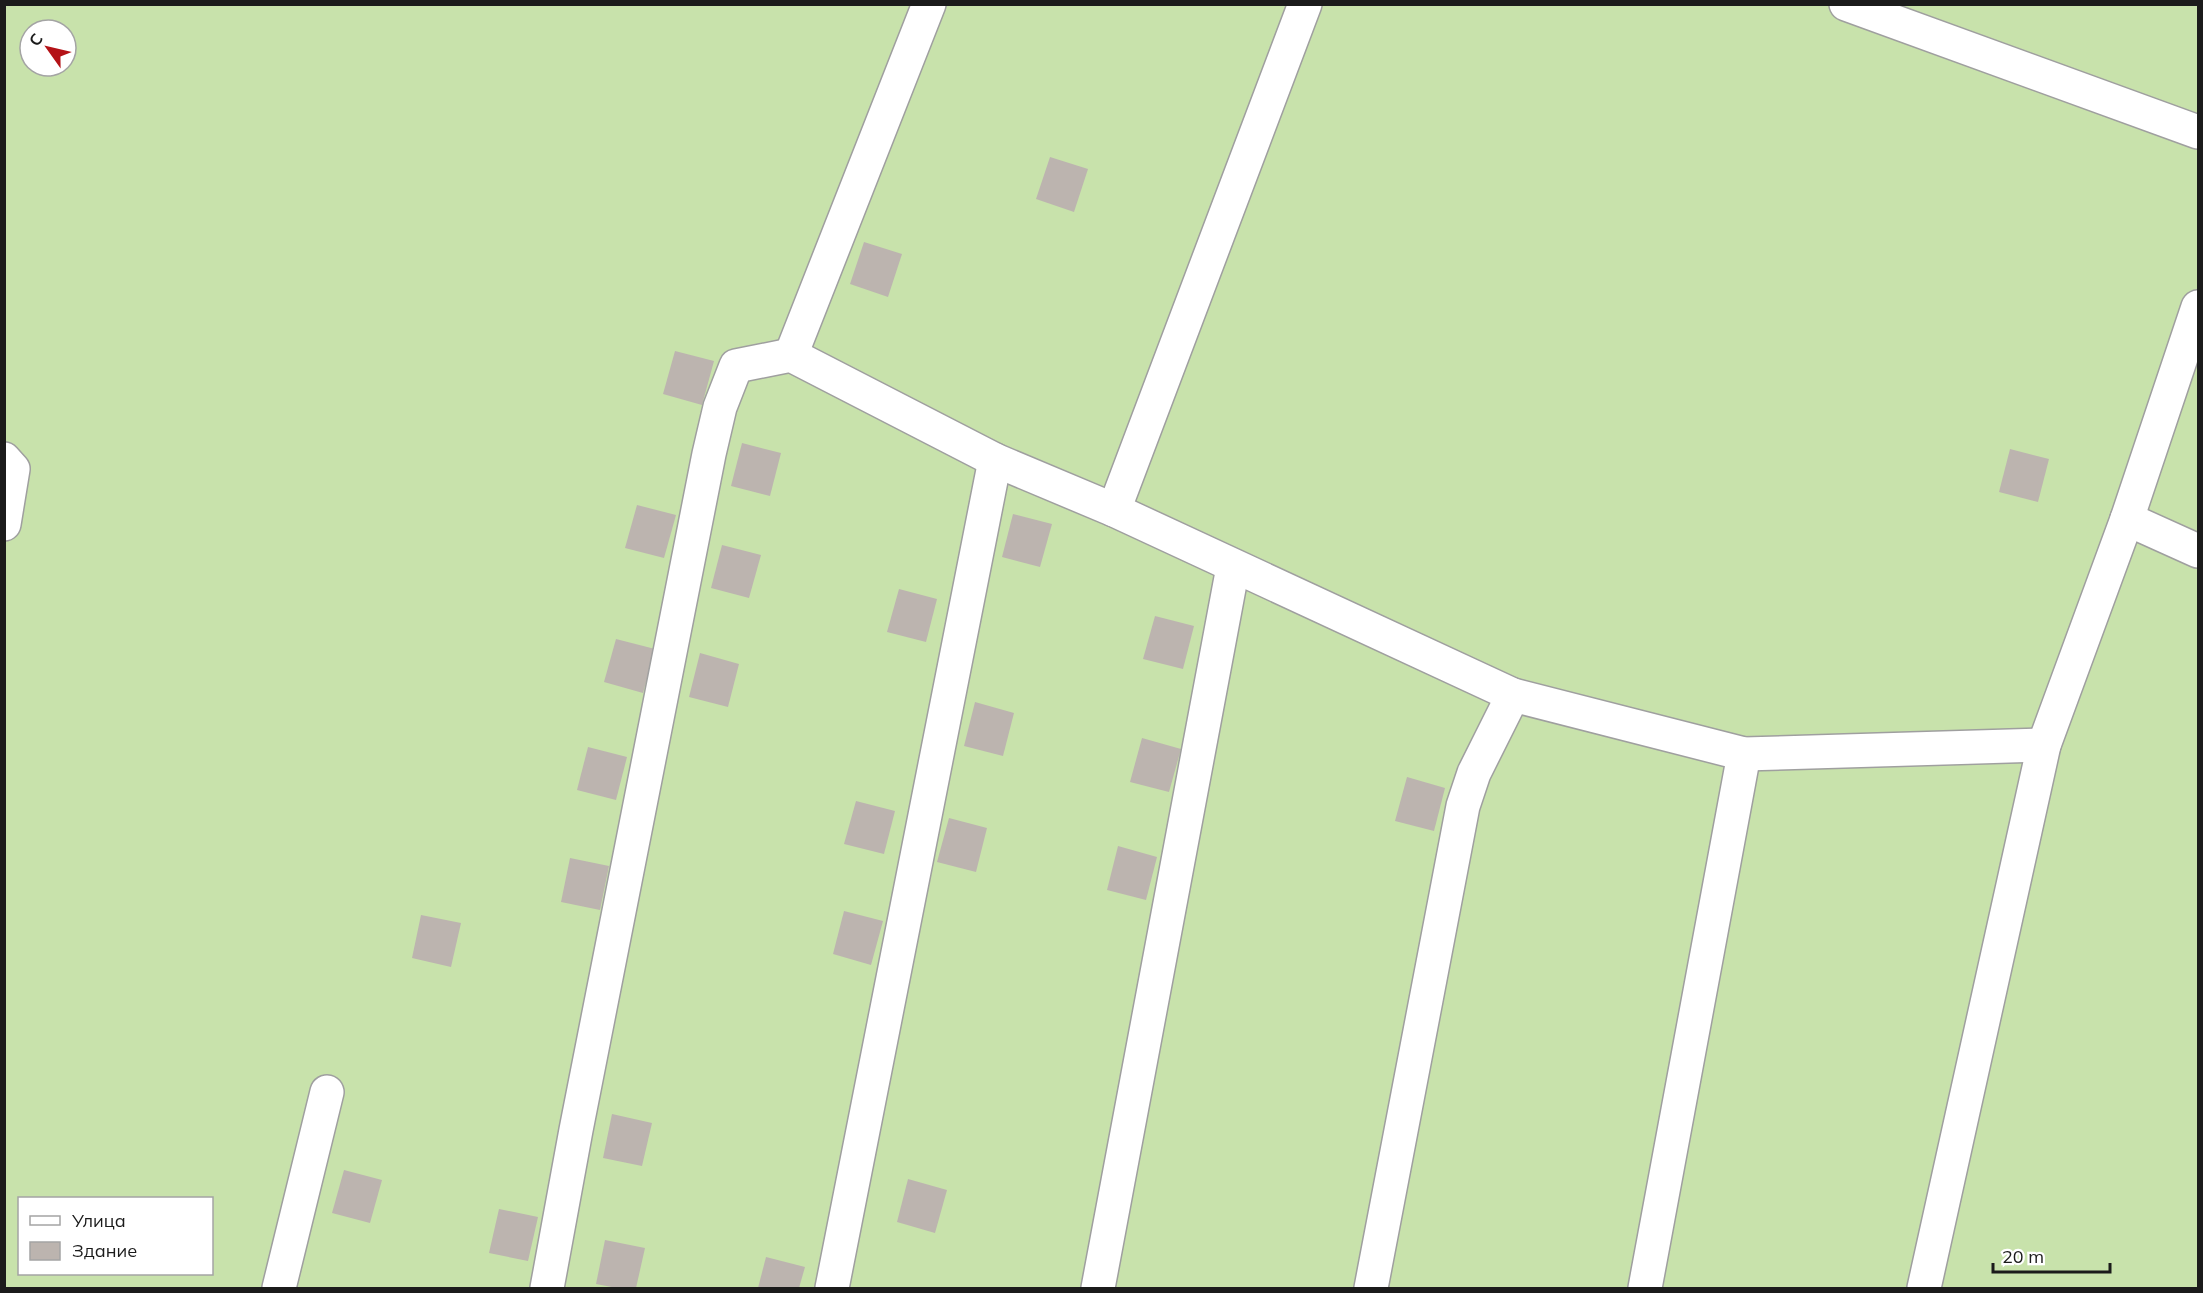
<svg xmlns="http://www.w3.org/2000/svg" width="2203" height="1293" font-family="Mulish,sans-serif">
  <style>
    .grass { fill: #c8e2ab; fill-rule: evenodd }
    .building { fill: #bcb4af }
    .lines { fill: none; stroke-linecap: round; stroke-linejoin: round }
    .minor-casing { stroke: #9f9f9f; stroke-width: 36 }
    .minor { stroke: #fff; stroke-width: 33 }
  </style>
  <rect width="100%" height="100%" fill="#ece8e2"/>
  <!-- grass -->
  <path class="grass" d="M5,5h2193v1283h-2193zM30,30h36v36h-36zM20,1198h192v76h-192z"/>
  <!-- building -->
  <g class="building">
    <polygon points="1050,157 1088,169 1074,212 1036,199"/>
    <polygon points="864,242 902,254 888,297 850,284"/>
    <polygon points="675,351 714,361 702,405 663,394"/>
    <polygon points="742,443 781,453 770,496 731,486"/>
    <polygon points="2010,449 2049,459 2038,502 1999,492"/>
    <polygon points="637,505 676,515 664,558 625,548"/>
    <polygon points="1013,514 1052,524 1040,567 1002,557"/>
    <polygon points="722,545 761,555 749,598 711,588"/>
    <polygon points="899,589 937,599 926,642 887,632"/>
    <polygon points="1155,616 1194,626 1183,669 1143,659"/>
    <polygon points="616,639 655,649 643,693 604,682"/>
    <polygon points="700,653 739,664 728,707 689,697"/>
    <polygon points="975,702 1014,713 1003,756 964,746"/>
    <polygon points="1142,738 1181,749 1169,792 1130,782"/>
    <polygon points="588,747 627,757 616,800 577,790"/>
    <polygon points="1407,777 1445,788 1434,831 1395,821"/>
    <polygon points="856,801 895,811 884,854 844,844"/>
    <polygon points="949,818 987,828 976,872 937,862"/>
    <polygon points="1118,846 1157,857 1146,900 1107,890"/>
    <polygon points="570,858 609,866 600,910 561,902"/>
    <polygon points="844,911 883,921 871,965 833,954"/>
    <polygon points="421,915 461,923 451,967 412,958"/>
    <polygon points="612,1114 652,1123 642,1166 603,1158"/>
    <polygon points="344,1170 382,1180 370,1223 332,1213"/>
    <polygon points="908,1179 947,1190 935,1233 897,1222"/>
    <polygon points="499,1209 538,1217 528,1261 489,1253"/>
    <polygon points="605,1240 645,1248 636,1288 617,1288 596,1284"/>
    <polygon points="766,1257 805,1267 799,1288 758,1288"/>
  </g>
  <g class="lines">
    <!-- minor casing -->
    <g class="minor-casing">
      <g id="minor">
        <polyline points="1846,4 2198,132"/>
        <polyline points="791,355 929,4"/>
        <polyline points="4,459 13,469 4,524"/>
        <polyline points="1114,510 1305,4"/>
        <polyline points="2127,519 2198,551"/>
        <polyline points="279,1288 327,1092"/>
        <polyline points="547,1288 576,1130 709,454 720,407 736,366 791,355 995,460 1114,510 1513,695 1744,754 2044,745"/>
        <polyline points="832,1288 995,460"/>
        <polyline points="1098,1288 1233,567"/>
        <polyline points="1371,1288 1463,806 1474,773 1513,695"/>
        <polyline points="1645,1288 1744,754"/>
        <polyline points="1924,1288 2044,745 2127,519 2198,307"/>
      </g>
    </g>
    <!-- minor -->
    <use href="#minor" class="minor"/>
  </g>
  <!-- border -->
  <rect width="2203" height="1293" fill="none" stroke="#1b1b1b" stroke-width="12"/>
  <!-- legend -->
  <rect x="18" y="1197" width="195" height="78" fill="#ffffff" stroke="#a4a4a4" stroke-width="1.5"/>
  <rect x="30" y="1216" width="30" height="9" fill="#ffffff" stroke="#a4a4a4" stroke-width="1.5"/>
  <text x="72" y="1227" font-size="18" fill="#1b1b1b">Улица</text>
  <rect x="30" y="1242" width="30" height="18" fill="#bcb4af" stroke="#a4a4a4" stroke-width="1.5"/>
  <text x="72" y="1257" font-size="18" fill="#1b1b1b">Здание</text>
  <!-- north arrow -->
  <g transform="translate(48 48) rotate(304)"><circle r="28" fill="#ffffff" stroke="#a4a4a4" stroke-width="1.5"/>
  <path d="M0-4.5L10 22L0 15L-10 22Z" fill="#b41217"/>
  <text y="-9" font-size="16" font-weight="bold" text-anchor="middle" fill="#1b1b1b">С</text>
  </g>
  <!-- scale -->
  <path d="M1993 1263v9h117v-9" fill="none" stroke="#1b1b1b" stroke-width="3"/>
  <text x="2002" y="1263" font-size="18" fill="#1b1b1b" stroke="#ffffff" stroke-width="4.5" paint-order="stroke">20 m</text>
</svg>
